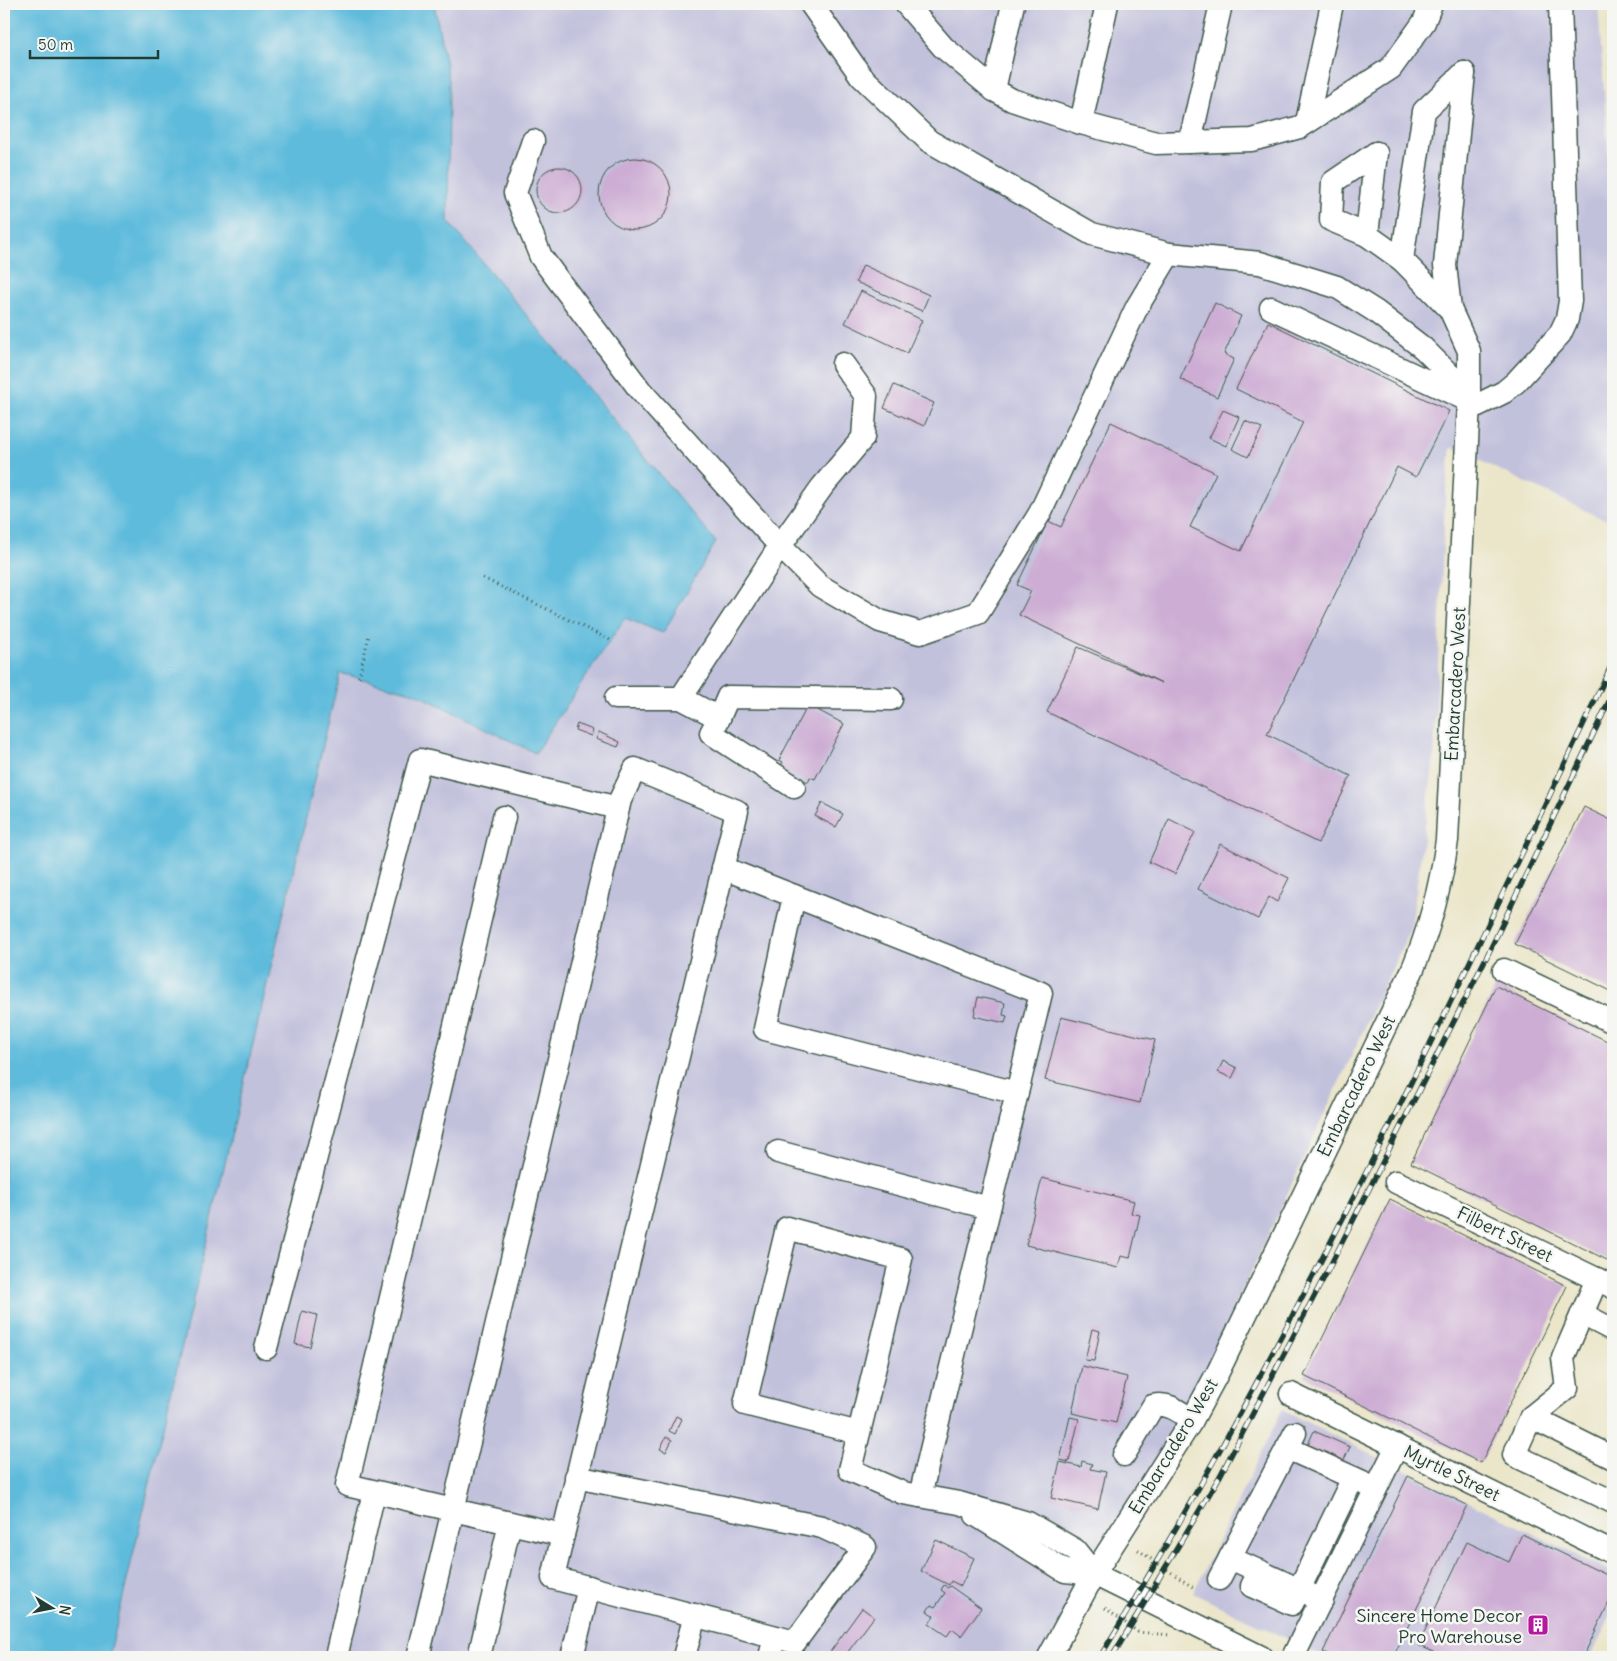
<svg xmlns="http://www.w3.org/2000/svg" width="1617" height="1661" font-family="Delius,sans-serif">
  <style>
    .industrial { fill: #c2c1dc }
    .water { fill: #5ebbdc; stroke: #3e7c88 }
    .building { fill: #cdadd4 }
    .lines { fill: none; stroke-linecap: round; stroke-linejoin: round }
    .minor-casing { stroke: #3e564a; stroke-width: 25 }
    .path { stroke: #3e564a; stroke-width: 3; stroke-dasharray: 1 4; stroke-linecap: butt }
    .minor { stroke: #fff; stroke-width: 22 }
    .rail-casing { stroke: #1f3d34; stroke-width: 5.5 }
    .rail { stroke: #f6f6f2; stroke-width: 4; stroke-dasharray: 11; stroke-linecap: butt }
    .labels { text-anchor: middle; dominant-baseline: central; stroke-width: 5; stroke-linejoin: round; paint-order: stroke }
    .street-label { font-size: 18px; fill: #1f3d34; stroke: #f6f6f2 }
    .poi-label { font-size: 18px; fill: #1f3d34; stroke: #f6f6f2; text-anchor: end }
  </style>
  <rect width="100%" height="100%" fill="#f6f6f2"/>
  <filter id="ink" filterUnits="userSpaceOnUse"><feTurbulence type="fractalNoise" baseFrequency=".02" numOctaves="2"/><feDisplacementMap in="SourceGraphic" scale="10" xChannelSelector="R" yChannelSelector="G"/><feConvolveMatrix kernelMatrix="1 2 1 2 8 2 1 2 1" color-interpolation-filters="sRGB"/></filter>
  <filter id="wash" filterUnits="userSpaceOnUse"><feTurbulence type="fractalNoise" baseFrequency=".0096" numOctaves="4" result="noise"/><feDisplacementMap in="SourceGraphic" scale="20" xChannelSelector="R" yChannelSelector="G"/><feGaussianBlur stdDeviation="1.12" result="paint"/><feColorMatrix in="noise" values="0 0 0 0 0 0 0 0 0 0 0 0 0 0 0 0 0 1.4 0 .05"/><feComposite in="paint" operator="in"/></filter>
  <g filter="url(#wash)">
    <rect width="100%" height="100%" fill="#ebe6ca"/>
    <!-- industrial -->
    <g class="industrial">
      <polygon points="434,4 1598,4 1613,224 1613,512 1605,520 1451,447 1445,499 1434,758 1411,928 1196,1390 1040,1657 109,1657 340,673 415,693 535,753 625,618 716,542 448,221 449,80"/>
      <polygon points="1282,1410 1613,1573 1613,1611 1591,1657 1324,1657 1193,1593"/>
    </g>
    <!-- water -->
    <polygon class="water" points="4,4 434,4 449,80 448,221 716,542 663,633 625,618 535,753 415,693 340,673 109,1657 4,1657"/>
    <g id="blocks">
      <!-- building -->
      <g class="building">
        <circle cx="635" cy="194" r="36"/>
        <circle cx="559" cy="190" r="23"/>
        <polygon points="863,265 929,295 922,311 856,282"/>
        <polygon points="861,291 922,320 907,353 845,323"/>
        <polygon points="1215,303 1241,316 1224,354 1234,359 1217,397 1180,379"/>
        <polygon points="1268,322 1449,411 1416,477 1397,467 1267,734 1351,776 1318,843 1047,712 1078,647 1162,683 1019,615 1031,591 1017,585 1048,521 1061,527 1111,422 1216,473 1190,527 1241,551 1303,422 1236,389"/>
        <polygon points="894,385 934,403 924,426 884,408"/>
        <polygon points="1223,410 1239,417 1226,446 1209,438"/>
        <polygon points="1245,421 1262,428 1248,457 1232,449"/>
        <polygon points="808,705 844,724 815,779 810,777 808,782 780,768 783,762 779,760"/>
        <polygon points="577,724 593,730 591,736 575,730"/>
        <polygon points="599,732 620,742 618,747 596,739"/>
        <polygon points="822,803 843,814 836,827 815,816"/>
        <polygon points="1584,807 1613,821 1613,851 1608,862 1613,865 1613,992 1515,944"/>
        <polygon points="1169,819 1195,832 1175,874 1149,862"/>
        <polygon points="1220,844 1289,878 1277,902 1269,897 1258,919 1198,889"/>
        <polygon points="1496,986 1613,1044 1613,1263 1411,1163"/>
        <polygon points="978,997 1005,1003 1003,1015 1007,1016 1005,1023 974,1016"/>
        <polygon points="1061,1017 1155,1040 1140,1103 1045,1080"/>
        <polygon points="1223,1061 1237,1068 1232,1078 1218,1072"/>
        <polygon points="1042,1178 1134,1201 1131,1213 1140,1215 1130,1258 1121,1256 1118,1268 1026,1245"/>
        <polygon points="1390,1199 1567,1286 1481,1463 1304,1376"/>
        <polygon points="302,1311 317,1315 310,1347 295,1344"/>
        <polygon points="1092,1329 1100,1331 1094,1361 1085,1360"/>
        <polygon points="1082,1366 1127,1377 1116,1423 1072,1413"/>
        <polygon points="676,1416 682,1419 675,1434 669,1431"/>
        <polygon points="1070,1417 1079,1419 1069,1462 1060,1460"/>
        <polygon points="1314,1431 1350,1447 1339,1470 1304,1453"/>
        <polygon points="666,1437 672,1440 666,1452 660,1449"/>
        <polygon points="1082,1461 1092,1464 1090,1469 1106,1472 1098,1509 1051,1498 1060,1462 1081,1467"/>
        <polygon points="1408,1476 1467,1505 1393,1657 1334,1657 1323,1652"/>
        <polygon points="1522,1534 1613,1578 1613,1594 1583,1657 1444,1657 1418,1645 1467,1542 1509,1562"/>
        <polygon points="936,1540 974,1558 961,1586 951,1581 949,1585 921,1571"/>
        <polygon points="944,1585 948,1588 950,1586 981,1608 961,1636 952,1629 947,1636 929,1624 934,1616 927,1611 931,1605 935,1607 945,1593 941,1590"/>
        <polygon points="862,1608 874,1617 844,1657 836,1657 830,1652"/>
      </g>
    </g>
  </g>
  <g filter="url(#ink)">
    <use href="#blocks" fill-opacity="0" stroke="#3e564a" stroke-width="1"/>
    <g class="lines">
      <!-- minor casing -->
      <g class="minor-casing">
        <g id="minor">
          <polyline points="811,4 861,76 929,141 1092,234 1169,254 1260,263 1337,287 1375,311 1423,348 1467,392"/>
          <polyline points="906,4 943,47 994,90 1012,100 1081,123 1156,143 1252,140 1300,127 1391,68 1424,22 1431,4"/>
          <polyline points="994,90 1013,4"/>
          <polyline points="1307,122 1332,4"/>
          <polyline points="1081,123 1107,4"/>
          <polyline points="533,141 515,193 541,257 640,390 780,546 681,698 616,698"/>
          <polyline points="1190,142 1221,4"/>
          <polyline points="1376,153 1367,235 1402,260"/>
          <polyline points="1367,235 1331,220 1333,182 1376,153"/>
          <polyline points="1271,308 1478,405 1504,392 1516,382 1560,334 1567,319 1570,301 1560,4"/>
          <polyline points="1450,309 1402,260 1424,111 1464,73"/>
          <polyline points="843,364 866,396 863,438 822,487 780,546 820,586 880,621 920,633 978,613 1040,513 1137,307 1169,254"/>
          <polyline points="681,698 719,718 728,697 891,699"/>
          <polyline points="719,718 711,733 794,787"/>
          <polygon points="635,769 737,811 563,1535 453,1510 620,800"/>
          <polyline points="723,868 1041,993 920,1496 959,1503 1028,1523 1075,1550 1094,1574"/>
          <polyline points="794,896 765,1029 1017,1093"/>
          <polyline points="1504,970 1613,1022"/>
          <polyline points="778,1152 989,1208"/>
          <polyline points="1396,1182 1613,1287"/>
          <polyline points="1597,1279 1563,1358 1567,1388 1531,1417 1514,1455 1613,1502"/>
          <polyline points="1582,1314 1613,1330"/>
          <polyline points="266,1348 420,760 618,808"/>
          <polyline points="1291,1394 1613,1553"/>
          <polyline points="1531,1417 1613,1458"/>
          <polyline points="859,1433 745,1404 787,1228 901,1259 850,1470 903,1493 920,1496"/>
          <polyline points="1295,1433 1230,1558 1322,1600"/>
          <polyline points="1287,1448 1367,1484"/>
          <path d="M1124,1455l29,-49c16,-4 26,6 39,14"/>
          <polyline points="976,1515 1065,1571 1094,1574 1261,1657"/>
          <polyline points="563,1535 553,1578 795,1642 865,1547 822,1527 576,1477"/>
          <polyline points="1260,1571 1252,1586 1292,1604 1353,1478"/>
          <polyline points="1219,1579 1230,1558"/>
          <polyline points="336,1657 374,1492"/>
          <polyline points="418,1657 453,1510 347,1485 504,817"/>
          <polyline points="479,1657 510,1523"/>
          <polyline points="572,1657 589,1587"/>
          <polyline points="684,1657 695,1615"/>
          <polyline points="770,1657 775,1637"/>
          <path d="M1049,1657l45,-83 98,-154 26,-48 194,-401c18,-43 29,-85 35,-131l22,-438v-51l-19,-42 -5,-44 19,-192"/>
          <polyline points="1293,1657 1397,1446"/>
        </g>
      </g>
      <!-- path -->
      <g class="path">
        <polyline points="483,578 610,640"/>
        <polyline points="359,677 369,635"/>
        <polyline points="1138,1550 1194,1588"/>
        <polyline points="1105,1608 1138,1632 1170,1635"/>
      </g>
      <!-- minor -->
      <use href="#minor" class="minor"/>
      <!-- rail casing -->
      <g class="rail-casing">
        <g id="rail">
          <path d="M1100,1657c194,-319 353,-658 513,-995"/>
          <polyline points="1112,1657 1220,1476 1329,1268 1487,956 1613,693"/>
        </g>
      </g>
      <!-- rail -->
      <use href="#rail" class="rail"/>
    </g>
  </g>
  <!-- icons -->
  <defs>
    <g id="building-square" transform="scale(1.125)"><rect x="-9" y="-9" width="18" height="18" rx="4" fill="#b5179e" stroke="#f6f6f2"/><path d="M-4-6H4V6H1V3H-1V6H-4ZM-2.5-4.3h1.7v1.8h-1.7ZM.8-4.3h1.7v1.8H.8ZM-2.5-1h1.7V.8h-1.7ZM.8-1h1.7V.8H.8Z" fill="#fff"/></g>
  </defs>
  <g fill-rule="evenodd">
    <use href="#building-square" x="1538" y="1625"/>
  </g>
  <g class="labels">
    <!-- street labels -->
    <g class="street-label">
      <text transform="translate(1455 684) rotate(-87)">Embarcadero West</text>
      <text transform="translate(1356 1086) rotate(-64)">Embarcadero West</text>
      <text transform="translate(1505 1234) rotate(26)">Filbert Street</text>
      <text transform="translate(1173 1446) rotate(-59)">Embarcadero West</text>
      <text transform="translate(1452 1473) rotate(26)">Myrtle Street</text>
    </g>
    <!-- poi labels -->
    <g class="poi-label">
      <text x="1522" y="1615">Sincere Home Decor<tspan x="1522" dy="21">Pro Warehouse</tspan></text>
    </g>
  </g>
  <!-- margin -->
  <rect width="1617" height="1661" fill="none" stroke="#f6f6f2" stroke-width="20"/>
  <!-- north arrow -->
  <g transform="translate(52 1608) rotate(100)" stroke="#f6f6f2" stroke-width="4" paint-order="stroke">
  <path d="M0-4L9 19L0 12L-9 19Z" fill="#1f3d34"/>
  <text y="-8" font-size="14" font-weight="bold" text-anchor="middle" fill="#1f3d34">N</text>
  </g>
  <!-- scale -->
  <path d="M30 50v8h128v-8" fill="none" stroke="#1f3d34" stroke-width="2.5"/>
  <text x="38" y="50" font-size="15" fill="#1f3d34" stroke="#f6f6f2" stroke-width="4" paint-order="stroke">50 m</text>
</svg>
